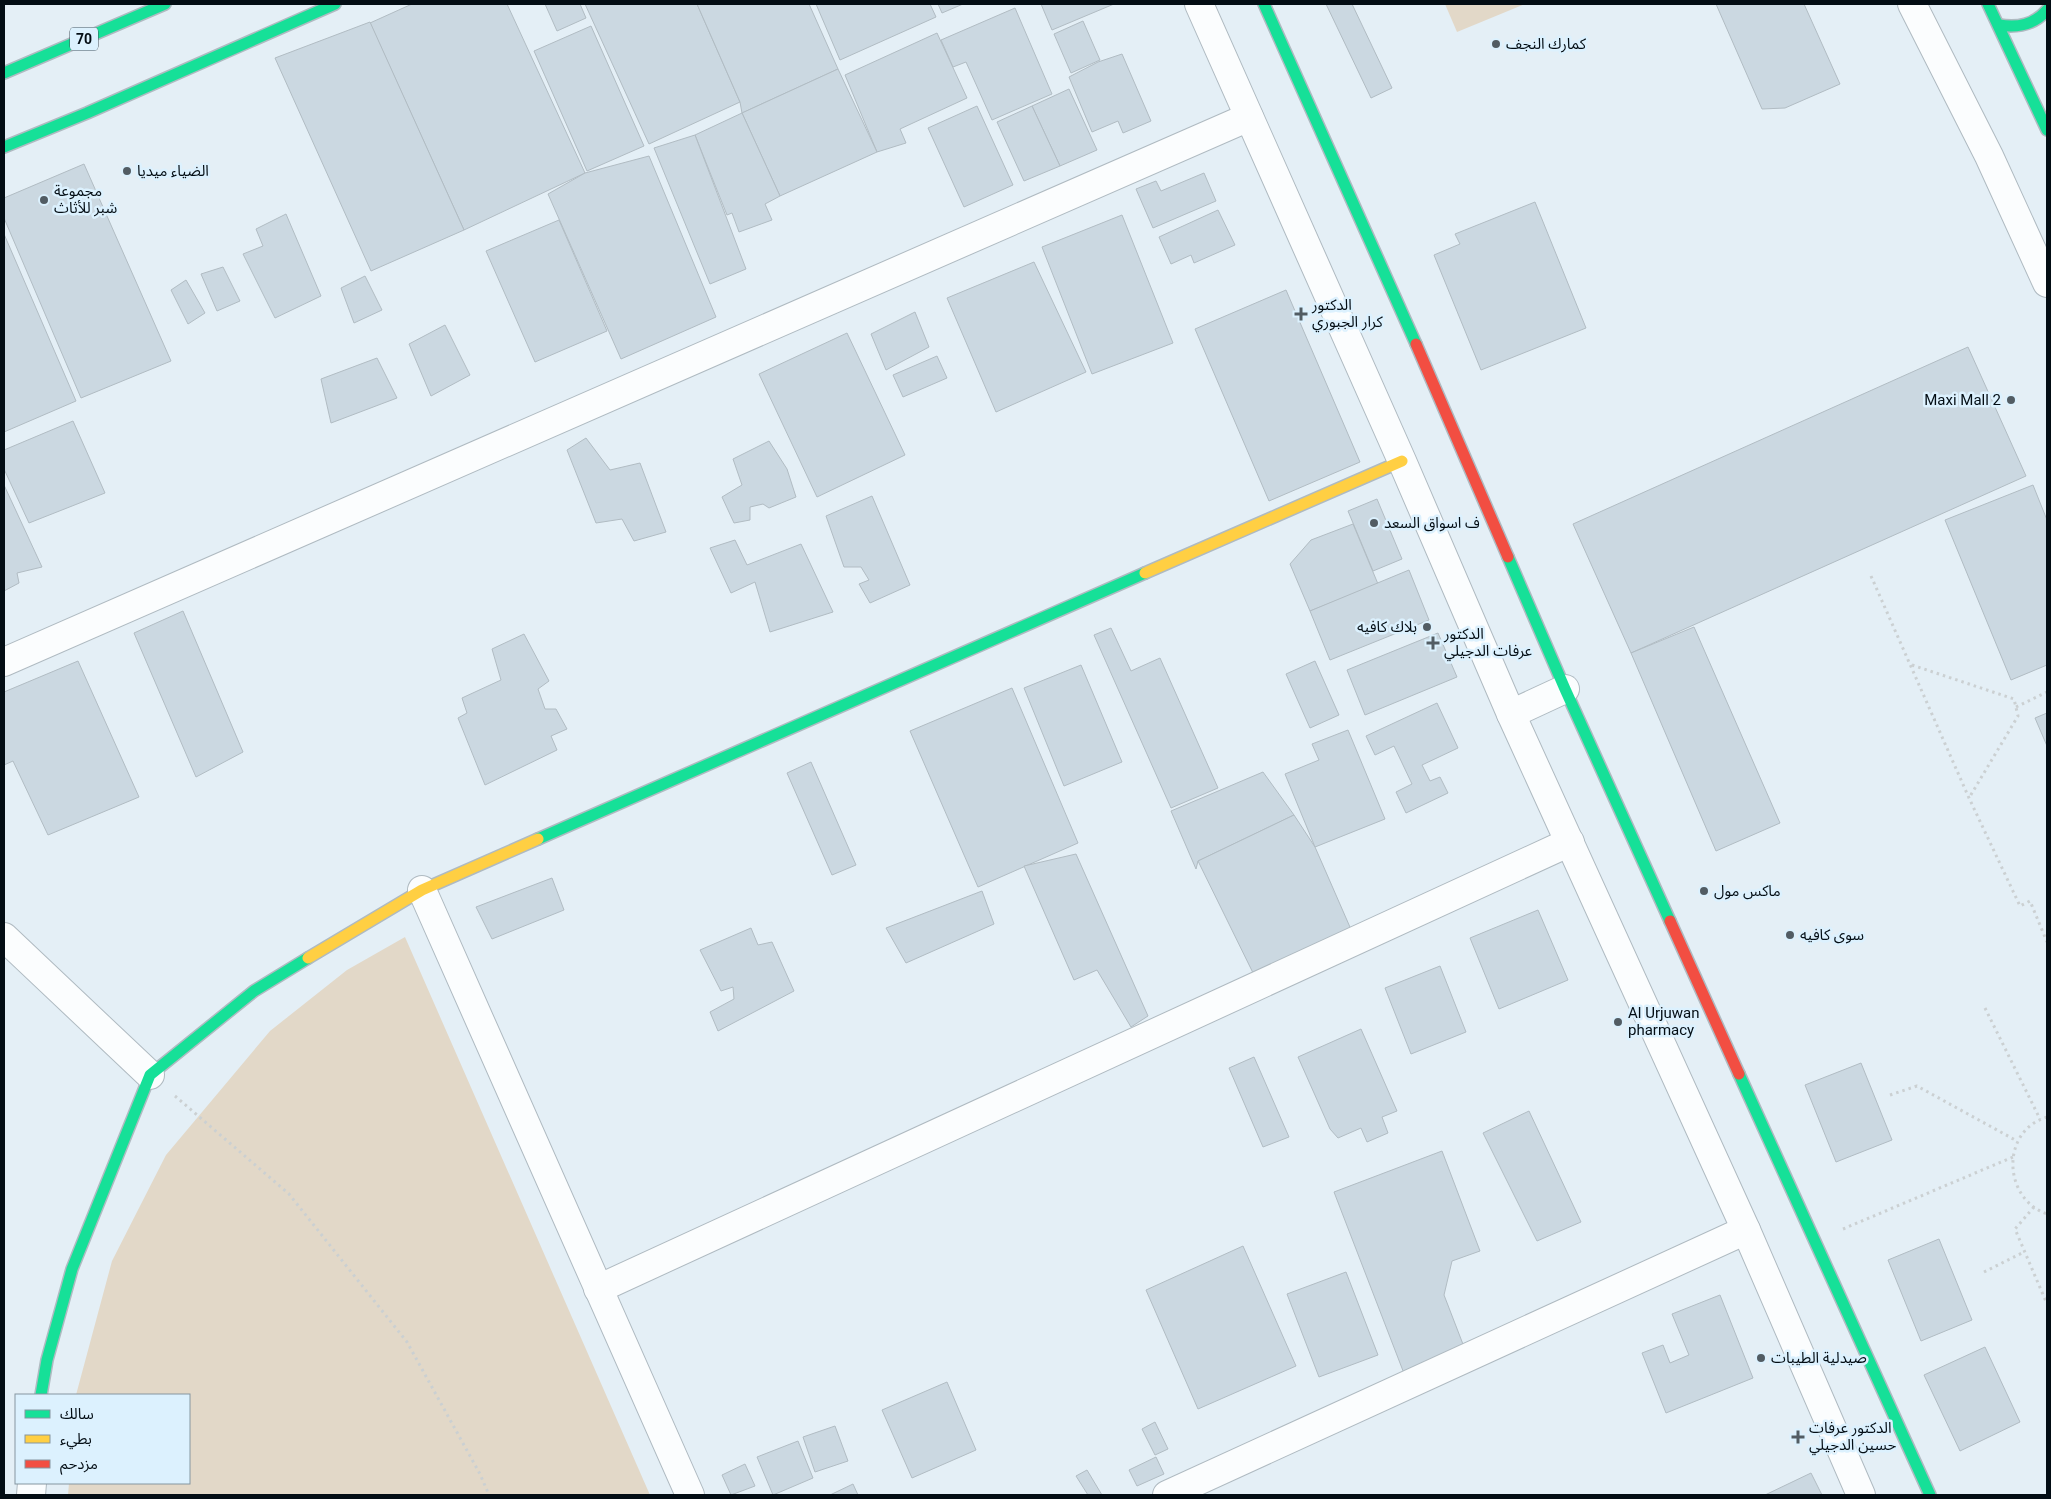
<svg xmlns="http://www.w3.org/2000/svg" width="2051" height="1499" font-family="Roboto,'Noto Sans Arabic',sans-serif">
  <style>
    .green { fill: #e2d8c8 }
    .building { fill: #cbd8e1; stroke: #b1bcc3 }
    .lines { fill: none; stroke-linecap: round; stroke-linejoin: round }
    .street-casing { stroke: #afbac1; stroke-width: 30 }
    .fast-casing { stroke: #afbac1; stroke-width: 14 }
    .slow-casing { stroke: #afbac1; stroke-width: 14 }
    .jam-casing { stroke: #afbac1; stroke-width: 14 }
    .path { stroke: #cbd0d2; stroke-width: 3; stroke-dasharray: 2.5 4; stroke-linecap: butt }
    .street { stroke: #fbfdfe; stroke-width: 28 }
    .fast { stroke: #16e098; stroke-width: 11 }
    .slow { stroke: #ffcf43; stroke-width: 11 }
    .jam { stroke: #f24e42; stroke-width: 11 }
    .poi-dot { fill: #525c63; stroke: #dcf1fe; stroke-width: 2 }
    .labels { text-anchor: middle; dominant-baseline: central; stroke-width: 5; stroke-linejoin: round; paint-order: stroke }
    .shield { fill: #dcf1fe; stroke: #44515a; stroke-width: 1 }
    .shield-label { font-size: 14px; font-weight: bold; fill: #030d14 }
    .poi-label { font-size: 15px; fill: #030d14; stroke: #dcf1fe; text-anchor: start }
  </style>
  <rect width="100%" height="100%" fill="#e4eff6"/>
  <!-- green -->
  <g class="green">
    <polygon points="1445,4 1525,4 1457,32"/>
    <polygon points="405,937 650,1495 68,1495 69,1483 189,1483 189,1395 76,1395 112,1261 166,1155 270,1031 347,970"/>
  </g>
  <!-- building -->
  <g class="building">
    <polygon points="412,4 507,4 585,173 464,230 370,23"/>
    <polygon points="545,4 580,4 586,18 557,31"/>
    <polygon points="585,4 697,4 740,102 649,144"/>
    <polygon points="697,4 809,4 838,69 742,113 740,102"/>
    <polygon points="816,4 930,4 936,17 840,60"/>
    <polygon points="938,4 963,4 942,13"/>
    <polygon points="1041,4 1114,4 1052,30"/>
    <polygon points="1326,4 1352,4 1392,88 1371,98"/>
    <polygon points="1716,4 1804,4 1840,84 1785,108 1762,109"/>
    <polygon points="1015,8 1052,94 992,120 966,62 953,67 941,40"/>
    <polygon points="1083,21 1100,60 1071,73 1054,34"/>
    <polygon points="370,22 464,230 371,271 275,58"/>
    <polygon points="591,26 644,146 587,171 534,51"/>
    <polygon points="937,33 967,98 900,129 906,143 877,152 845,75"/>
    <polygon points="1122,54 1151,121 1123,133 1118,121 1092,132 1069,77 1098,62"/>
    <polygon points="838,69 877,152 780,196 742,113"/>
    <polygon points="1069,89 1097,150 1060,166 1032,106"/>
    <polygon points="977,106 1013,185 964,207 928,128"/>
    <polygon points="1032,106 1060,166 1024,181 997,122"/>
    <polygon points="742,113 780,196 765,204 772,220 739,232 732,213 727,215 695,135"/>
    <polygon points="695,135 746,269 710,284 654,148"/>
    <polygon points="649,156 716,317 621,359 548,194 585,173"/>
    <polygon points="84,164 171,361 81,398 4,218 4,198"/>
    <polygon points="1204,173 1216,201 1153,228 1136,189 1156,181 1161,191"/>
    <polygon points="1535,202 1586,328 1481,370 1434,255 1460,244 1455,234"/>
    <polygon points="1218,210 1235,245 1194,263 1191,255 1171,264 1159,237"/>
    <polygon points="286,214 321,296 275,318 243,254 263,246 256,229"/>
    <polygon points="1122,215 1173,343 1092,374 1042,247"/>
    <polygon points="559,220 607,331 535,362 486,251"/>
    <polygon points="4,234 76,401 4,432"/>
    <polygon points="1034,262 1086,372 996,412 947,298"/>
    <polygon points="223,267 240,301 217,311 201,274"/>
    <polygon points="365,276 382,310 354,323 341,288"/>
    <polygon points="186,280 205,313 188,324 171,290"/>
    <polygon points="1286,290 1360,462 1269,501 1195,329"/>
    <polygon points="915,312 929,347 886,370 871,334"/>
    <polygon points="445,325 470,375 431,396 409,344"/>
    <polygon points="847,333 905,455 817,497 759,374"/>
    <polygon points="1968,347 2026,476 1631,653 1573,524"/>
    <polygon points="937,356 947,378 903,397 893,375"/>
    <polygon points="377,358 397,398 331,423 321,379"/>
    <polygon points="73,421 105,493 29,523 4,469 4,450"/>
    <polygon points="586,438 610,470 640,463 666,532 634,541 622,519 596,523 567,450"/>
    <polygon points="769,441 787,469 796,497 769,508 763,504 750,507 750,520 734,523 722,497 742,485 733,459"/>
    <polygon points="4,485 42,567 17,573 19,583 4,591"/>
    <polygon points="2033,485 2047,520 2047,665 2011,680 1945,520"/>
    <polygon points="872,496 910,585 870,603 859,584 869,580 861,567 844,567 826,516"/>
    <polygon points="1377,499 1402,559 1373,571 1348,511"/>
    <polygon points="1353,524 1378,584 1310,611 1290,564 1311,540"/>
    <polygon points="735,540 747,565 801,544 833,612 770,632 755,582 731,593 710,548"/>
    <polygon points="1409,570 1429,620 1330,660 1310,611"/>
    <polygon points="183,611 243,752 196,777 134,633"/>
    <polygon points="1694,627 1780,823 1716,851 1631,653"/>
    <polygon points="1111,628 1131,671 1160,658 1218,788 1171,808 1094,635"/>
    <polygon points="1438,633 1457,677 1365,715 1347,670"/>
    <polygon points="524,634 549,681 538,689 545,709 556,709 567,729 551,736 557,750 485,785 458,718 467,713 462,698 501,680 492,649"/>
    <polygon points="78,661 139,797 48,835 13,761 4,765 4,692"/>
    <polygon points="1315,661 1339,715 1310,728 1286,674"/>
    <polygon points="1081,665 1122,762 1064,786 1024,688"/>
    <polygon points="1012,688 1078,843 978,887 910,731"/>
    <polygon points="1437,703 1458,748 1422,765 1430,781 1440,777 1448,793 1406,813 1396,792 1412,784 1394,746 1375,755 1366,736"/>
    <polygon points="2047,713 2047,746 2035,718"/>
    <polygon points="1348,730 1385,819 1315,847 1285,774 1319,760 1312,744"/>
    <polygon points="811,762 856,865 832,875 787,773"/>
    <polygon points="1263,772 1294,815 1198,861 1196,869 1171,811"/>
    <polygon points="1294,815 1315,847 1353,934 1257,981 1198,861"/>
    <polygon points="1076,854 1148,1016 1131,1027 1097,970 1074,980 1024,866"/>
    <polygon points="552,878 564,910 492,939 476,907"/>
    <polygon points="982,891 994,924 906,963 886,928"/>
    <polygon points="1538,910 1568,980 1499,1009 1470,938"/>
    <polygon points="751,928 758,945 772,942 794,991 718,1031 710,1012 734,999 733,987 721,991 700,950"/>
    <polygon points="1440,966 1466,1032 1411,1054 1385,988"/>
    <polygon points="1361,1029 1397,1111 1382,1117 1388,1133 1367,1142 1361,1128 1338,1138 1330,1129 1298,1057"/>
    <polygon points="1254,1057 1289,1137 1263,1147 1229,1068"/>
    <polygon points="1861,1063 1892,1140 1836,1162 1805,1085"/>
    <polygon points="1529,1111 1581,1222 1537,1241 1483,1133"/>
    <polygon points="1442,1151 1480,1251 1452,1261 1444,1295 1466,1352 1405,1376 1334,1192"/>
    <polygon points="1939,1239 1972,1320 1921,1341 1888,1260"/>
    <polygon points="1243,1246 1296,1366 1198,1409 1146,1290"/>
    <polygon points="1346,1272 1378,1355 1319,1377 1287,1294"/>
    <polygon points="1720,1295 1753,1378 1666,1413 1642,1353 1663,1345 1670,1363 1689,1355 1672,1314"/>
    <polygon points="1985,1347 2020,1422 1960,1451 1924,1375"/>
    <polygon points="947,1382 976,1450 912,1478 882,1410"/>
    <polygon points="1155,1422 1168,1449 1155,1455 1142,1429"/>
    <polygon points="835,1426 848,1461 815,1472 803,1437"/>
    <polygon points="798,1441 813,1478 773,1495 757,1457"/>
    <polygon points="1156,1457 1164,1474 1137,1486 1129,1470"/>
    <polygon points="745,1464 755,1486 731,1495 722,1475"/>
    <polygon points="1087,1470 1102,1495 1088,1495 1076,1476"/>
    <polygon points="1811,1473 1822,1495 1765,1495"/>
    <polygon points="853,1484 858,1495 830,1495"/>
  </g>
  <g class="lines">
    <!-- street casing -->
    <g class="street-casing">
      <g id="street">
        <polyline points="1199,4 1402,461 1511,714 1746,1230 1861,1495"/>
        <polyline points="1912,4 1989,156 2047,283"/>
        <polyline points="4,662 1249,117"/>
        <polyline points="1511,714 1565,689"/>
        <polyline points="422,890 690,1495"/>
        <polyline points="4,937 150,1075"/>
        <polyline points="598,1289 1570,842"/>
        <polyline points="31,1495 32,1483"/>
        <polyline points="1167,1495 1746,1230"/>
      </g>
    </g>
    <!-- fast casing -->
    <g class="fast-casing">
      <g id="fast">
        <polyline points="1264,4 1416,344"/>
        <polyline points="1988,4 2047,130"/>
        <path d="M1999,25c19,3 35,0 48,-15"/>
        <polyline points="4,73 165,4"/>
        <polyline points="4,147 87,113 335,4"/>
        <polyline points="1508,557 1565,689 1670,921"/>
        <polyline points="538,839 1145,573"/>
        <polyline points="1739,1074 1930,1495"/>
        <polyline points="41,1395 47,1360 72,1269 150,1075 254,991 308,958"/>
      </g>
    </g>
    <!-- slow casing -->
    <g class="slow-casing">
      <g id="slow">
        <polyline points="1145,573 1402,461"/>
        <polyline points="308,958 422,890 538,839"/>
      </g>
    </g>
    <!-- jam casing -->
    <g class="jam-casing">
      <g id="jam">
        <polyline points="1416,344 1508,557"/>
        <polyline points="1670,921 1739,1074"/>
      </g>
    </g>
    <!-- path -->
    <g class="path">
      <polyline points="1871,576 1969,798 2020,906 2030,901 2047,942"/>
      <polyline points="1912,665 2014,699 2018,716 1969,798"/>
      <polyline points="2016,707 2047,692"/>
      <polyline points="1985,1008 2040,1119"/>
      <polyline points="1890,1095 1917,1086 2017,1141"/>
      <polyline points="175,1096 289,1194 407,1342 480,1474 489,1495"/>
      <path d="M2047,1117c-47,14 -44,82 0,97"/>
      <polyline points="2034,1207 2015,1229 2047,1304"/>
      <polyline points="1843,1229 2013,1157"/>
      <polyline points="1984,1272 2024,1252"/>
    </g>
    <!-- street -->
    <use href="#street" class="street"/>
    <!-- fast -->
    <use href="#fast" class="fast"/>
    <!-- slow -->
    <use href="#slow" class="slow"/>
    <!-- jam -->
    <use href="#jam" class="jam"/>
  </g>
  <!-- markers -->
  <g class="poi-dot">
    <circle cx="1496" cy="44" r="5"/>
    <circle cx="127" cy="171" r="5"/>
    <circle cx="44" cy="200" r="5"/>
    <path d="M1298.5 306.5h5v5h5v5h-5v5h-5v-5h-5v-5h5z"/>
    <circle cx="2011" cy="400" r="5"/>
    <circle cx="1374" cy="523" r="5"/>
    <circle cx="1427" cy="627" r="5"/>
    <path d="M1430.5 635.5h5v5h5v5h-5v5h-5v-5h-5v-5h5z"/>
    <circle cx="1704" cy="891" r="5"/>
    <circle cx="1790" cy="935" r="5"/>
    <circle cx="1618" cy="1022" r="5"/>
    <circle cx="1761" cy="1358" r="5"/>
    <path d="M1795.5 1429.5h5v5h5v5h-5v5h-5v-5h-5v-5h5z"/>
  </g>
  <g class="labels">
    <!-- shield labels -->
    <rect class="shield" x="70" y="27.5" width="28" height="23" rx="4"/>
    <g class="shield-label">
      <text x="84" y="39">70</text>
    </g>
    <!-- poi labels -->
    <g class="poi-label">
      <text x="1506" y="44">كمارك النجف</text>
      <text x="137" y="171">الضياء ميديا</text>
      <text x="54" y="191">مجموعة<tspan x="54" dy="17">شبر للأثاث</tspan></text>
      <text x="1312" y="305">الدكتور<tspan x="1312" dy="17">كرار الجبوري</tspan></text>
      <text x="2001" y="400" text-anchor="end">Maxi Mall 2</text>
      <text x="1384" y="523">ف اسواق السعد</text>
      <text x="1417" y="627" text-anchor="end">بلاك كافيه</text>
      <text x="1444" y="634">الدكتور<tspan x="1444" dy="17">عرفات الدجيلي</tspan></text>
      <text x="1714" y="891">ماكس مول</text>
      <text x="1800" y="935">سوى كافيه</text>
      <text x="1628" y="1013">Al Urjuwan<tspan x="1628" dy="17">pharmacy</tspan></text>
      <text x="1771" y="1358">صيدلية الطيبات</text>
      <text x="1809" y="1428">الدكتور عرفات<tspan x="1809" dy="17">حسين الدجيلي</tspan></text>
    </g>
  </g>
  <!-- border -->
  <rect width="2051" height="1499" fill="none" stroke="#030d14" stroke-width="10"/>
  <!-- legend -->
  <rect x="15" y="1394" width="175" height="90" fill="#dcf1fe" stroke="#8596a0"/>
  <rect x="25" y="1410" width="25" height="8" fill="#16e098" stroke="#8596a0"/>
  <text x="60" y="1419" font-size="15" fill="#030d14">سالك</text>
  <rect x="25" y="1435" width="25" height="8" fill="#ffcf43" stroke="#8596a0"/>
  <text x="60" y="1444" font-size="15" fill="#030d14">بطيء</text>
  <rect x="25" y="1460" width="25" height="8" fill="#f24e42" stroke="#8596a0"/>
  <text x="60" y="1469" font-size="15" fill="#030d14">مزدحم</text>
</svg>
